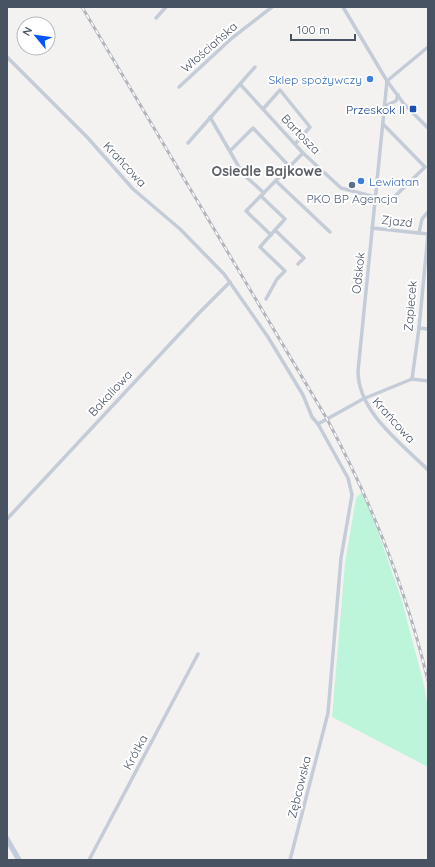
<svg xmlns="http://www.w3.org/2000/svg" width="435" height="867" font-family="Quicksand,sans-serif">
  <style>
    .green { fill: #bcf5d9 }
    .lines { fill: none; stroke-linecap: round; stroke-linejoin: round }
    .street { stroke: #c4ccd8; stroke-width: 3.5 }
    .secondary { stroke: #c2ccdc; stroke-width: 5.5 }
    .rail-casing { stroke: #b3b5bd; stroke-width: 3 }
    .rail { stroke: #fff; stroke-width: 1.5; stroke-dasharray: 4.5; stroke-linecap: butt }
    .shop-dot { fill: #3f7fe0; stroke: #fff; stroke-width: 1.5 }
    .transit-dot { fill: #1a4fb4; stroke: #fff; stroke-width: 1.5 }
    .service-dot { fill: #5c6f8a; stroke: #fff; stroke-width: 1.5 }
    .labels { text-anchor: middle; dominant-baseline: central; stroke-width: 4; stroke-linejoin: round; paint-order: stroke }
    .street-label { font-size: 12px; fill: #475262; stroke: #fff }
    .shop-label { font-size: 12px; fill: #366cbe; stroke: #fff; text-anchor: end }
    .transit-label { font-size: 12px; fill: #164399; stroke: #fff; text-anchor: end }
    .service-label { font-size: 12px; fill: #4e5e75; stroke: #fff }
    .quarter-label { font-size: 14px; font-weight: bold; fill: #5d6168; stroke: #fff }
  </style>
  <rect width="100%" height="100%" fill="#f4f2f1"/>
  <!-- green -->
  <polygon class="green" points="362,492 377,529 402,601 424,685 428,708 428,767 332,717 345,563 356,498"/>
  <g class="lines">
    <!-- street -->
    <g class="street">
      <polyline points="343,7 387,81 404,104 428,128"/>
      <polyline points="156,18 166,7"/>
      <polyline points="7,57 87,137 133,189 180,229 224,274 268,337 303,395 312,417 318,424 348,478 352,495 341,558 328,713 290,860"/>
      <path d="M387,81l-29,290c0,41 43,72 70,99"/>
      <polyline points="387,81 428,47"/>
      <polyline points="240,84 303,153 341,188 390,201 425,167 383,124"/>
      <polyline points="179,87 232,38 272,7"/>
      <polyline points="385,106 396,101 398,95"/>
      <polyline points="263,109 280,90 310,127 295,144"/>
      <polyline points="210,117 243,174 264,193"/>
      <polyline points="188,143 255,67"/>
      <polyline points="230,151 253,128 289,166"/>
      <polyline points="276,181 330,232"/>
      <polyline points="261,196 285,219 275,230 304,258 298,264"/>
      <polyline points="372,228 428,234"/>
      <polyline points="419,233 422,219 428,212"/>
      <polyline points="271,235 246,211 303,153"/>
      <polyline points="266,299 277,279 285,271 260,247 275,230"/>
      <polyline points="419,328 428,329"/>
      <polyline points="412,379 419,328 428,234"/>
      <polyline points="318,424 363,399 412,379 428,381"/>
      <polyline points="7,519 199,313 230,282"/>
      <polyline points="89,860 198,654"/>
    </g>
    <!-- secondary -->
    <polyline class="secondary" points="7,839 19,860"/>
    <!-- rail casing -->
    <g class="rail-casing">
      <path id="rail" d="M82,7l245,412c45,84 79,170 101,262"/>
    </g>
    <!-- rail -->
    <use href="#rail" class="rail"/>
  </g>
  <!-- markers -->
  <g class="shop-dot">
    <circle cx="370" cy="79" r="4"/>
    <circle cx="361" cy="181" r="4"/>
  </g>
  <rect class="transit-dot" x="409" y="105" width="8" height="8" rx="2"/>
  <circle class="service-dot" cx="352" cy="185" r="4"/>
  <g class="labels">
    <!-- street labels -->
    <g class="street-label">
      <text transform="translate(209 47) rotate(-41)">Włościańska</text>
      <text transform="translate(301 134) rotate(46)">Bartosza</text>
      <text transform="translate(125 164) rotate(47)">Krańcowa</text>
      <text transform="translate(397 221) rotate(6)">Zjazd</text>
      <text transform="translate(358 273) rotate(-84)">Odskok</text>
      <text transform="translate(410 306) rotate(-85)">Zapiecek</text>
      <text transform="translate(110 393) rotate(-47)">Bakaliowa</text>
      <text transform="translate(394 420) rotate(48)">Krańcowa</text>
      <text transform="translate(135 752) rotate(-62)">Krótka</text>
      <text transform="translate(299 787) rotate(-76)">Zębcowska</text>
    </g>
    <!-- shop labels -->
    <g class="shop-label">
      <text x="362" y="79">Sklep spożywczy</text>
      <text x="369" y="181" text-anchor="start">Lewiatan</text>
    </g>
    <!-- transit labels -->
    <g class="transit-label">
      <text x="405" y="109">Przeskok II</text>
    </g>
    <!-- service labels -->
    <g class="service-label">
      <text x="352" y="198">PKO BP Agencja</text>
    </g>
    <!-- quarter labels -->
    <g class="quarter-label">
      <text x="267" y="171">Osiedle Bajkowe</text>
    </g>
  </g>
  <!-- border -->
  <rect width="435" height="867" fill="none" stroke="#475262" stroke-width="16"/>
  <!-- north arrow -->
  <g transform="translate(36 36) rotate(299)"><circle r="19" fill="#ffffff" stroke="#b5bac0"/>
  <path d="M0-3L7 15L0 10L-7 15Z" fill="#0354fc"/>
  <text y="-6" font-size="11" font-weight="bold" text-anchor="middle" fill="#475262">N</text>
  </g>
  <!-- scale -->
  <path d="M291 34v6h64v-6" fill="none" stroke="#475262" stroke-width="2"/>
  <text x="297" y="34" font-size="12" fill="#475262" stroke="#ffffff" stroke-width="3" paint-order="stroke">100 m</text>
</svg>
